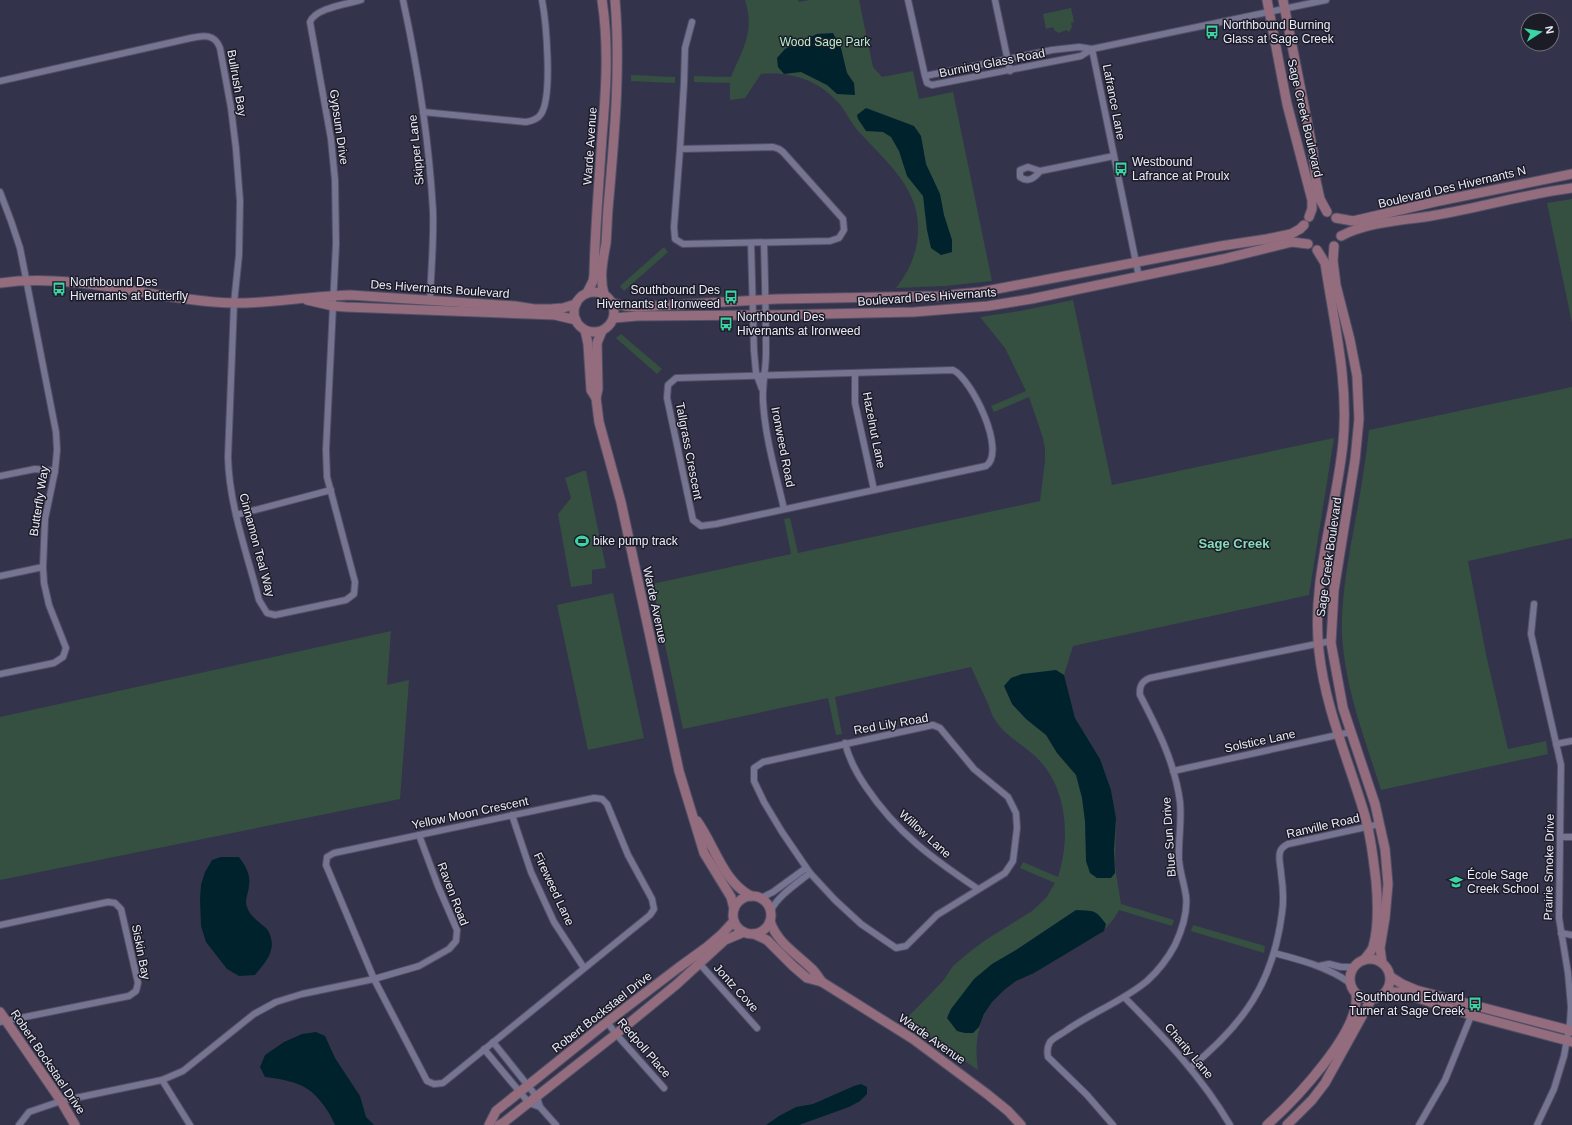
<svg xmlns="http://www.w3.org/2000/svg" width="1572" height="1125" font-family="Arial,sans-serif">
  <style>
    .green { fill: #354f40 }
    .water { fill: #00222d }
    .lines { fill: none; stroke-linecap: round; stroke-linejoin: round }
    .street-casing { stroke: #525066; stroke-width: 8 }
    .secondary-casing { stroke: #525066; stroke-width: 11 }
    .street { stroke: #757491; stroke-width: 6 }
    .secondary { stroke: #936c7d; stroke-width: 9 }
    .labels { text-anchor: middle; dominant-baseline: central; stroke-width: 3; stroke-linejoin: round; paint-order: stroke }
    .poi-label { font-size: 12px; fill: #ebebfb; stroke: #1c1c27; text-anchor: start }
    .park-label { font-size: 12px; fill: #b7f1cf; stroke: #1c1c27 }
    .street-label { font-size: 12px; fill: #ebebfb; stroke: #1c1c27 }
    .neighbourhood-label { font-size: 13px; font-weight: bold; fill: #84ddba; stroke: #1c1c27 }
  </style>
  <rect width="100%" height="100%" fill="#34334c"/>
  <!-- green -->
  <g class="green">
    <path d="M745,0h53l1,2 10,-2h50l14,67 9,10 31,-6 6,28 34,-7 39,189 -47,5 -49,2c22,-27 30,-64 13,-96 -11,-22 -32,-40 -48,-58 -8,-8 -13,-18 -19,-27 -21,-26 -49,-36 -81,-33l-16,24 -15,2v-17l-36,-1v-6l37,1c12,-29 24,-45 14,-77z"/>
    <polygon points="1071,8 1074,22 1071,23 1072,27 1069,32 1066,30 1059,33 1055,31 1053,27 1046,29 1043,14"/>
    <polygon points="631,75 675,77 675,83 631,81"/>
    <polygon points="1572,199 1572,323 1547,203"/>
    <polygon points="664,247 668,252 624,291 620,286"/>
    <path d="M1073,300l39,185 222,-47 -25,157 -236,51 -9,29 11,43 25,41 11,31 5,28 -1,49 6,37 53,16 -2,6 -53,-16c-11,20 -23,27 -43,37 -14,8 -27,17 -41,25 -9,5 -19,8 -27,14 -28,20 -35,53 -30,84l-73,-50 38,-39 10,-15 14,-12 17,-13 48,-30 14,-13 9,-15 -35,-15 3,-6 35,15c12,-38 10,-85 -18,-116 -13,-14 -32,-23 -43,-38 -4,-5 -6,-11 -8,-17 -6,-13 -12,-26 -18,-39l-136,30 7,37 -6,1 -8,-37 -145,31 -31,-145 139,-30 -7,-35 6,-1 8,35 242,-52 5,-40v-12l-2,-11 -14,-41 -35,15 -3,-6 35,-15 -21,-43 -25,-31 40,-6z"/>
    <polygon points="621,334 662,369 657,374 616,338"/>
    <path d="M1572,387v151l-104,23 19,98 21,90 38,-8 2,13 -167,36c-16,-51 -36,-101 -39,-155 -1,-31 4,-61 9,-91 7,-38 14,-75 18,-114z"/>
    <polygon points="583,471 586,471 606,568 592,570 592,584 571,587 558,514 571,498 565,478"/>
    <polygon points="613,593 644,738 588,750 557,605"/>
    <polygon points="391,631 387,685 409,680 400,799 0,880 0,717"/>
    <polygon points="1193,925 1265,946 1264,953 1191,931"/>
  </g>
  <!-- water -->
  <g class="water">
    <polygon points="833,33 841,48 847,73 854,83 855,95 837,94 827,85 801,72 784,74 778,67 777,58 785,49 817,34"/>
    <polygon points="866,108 914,126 921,136 926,164 940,194 944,215 952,240 952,252 941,255 931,248 927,230 923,196 907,176 899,151 891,137 883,132 866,131 858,119 857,115"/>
    <polygon points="1056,670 1064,675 1075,718 1100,759 1111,790 1116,818 1114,850 1115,873 1111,878 1097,878 1090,873 1086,861 1085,821 1082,798 1076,775 1057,753 1046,735 1026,719 1012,704 1004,686 1011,678 1022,674"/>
    <path d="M221,857h18c6,8 12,18 10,28 0,7 -5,15 -2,22 3,10 13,15 20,22 2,3 3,5 4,9 4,15 -7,26 -16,37l-16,1 -12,-7 -21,-27 -5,-16 -1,-27 1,-14 4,-13 7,-12z"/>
    <path d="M1076,910c18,1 19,-1 30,14l-2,7 -70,42 -18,8 -12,9 -12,12 -8,12 -5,13 -6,6h-8l-8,-2 -10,-13 4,-9 23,-30 18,-15 24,-14z"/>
    <path d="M316,1032l9,4 10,22 25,38 6,21 8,8h-39c-5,-12 -15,-27 -26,-35 -12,-9 -30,-11 -44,-13l-5,-10 5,-12 19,-13 18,-8z"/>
    <polygon points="861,1084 867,1087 867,1094 860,1101 849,1107 799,1125 766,1125 779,1116 796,1107 813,1104 854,1086"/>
  </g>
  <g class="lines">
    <!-- street casing -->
    <g class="street-casing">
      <g id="street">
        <path d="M403,0c15,69 26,140 30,211 1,30 -2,60 -3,89"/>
        <polyline points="908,0 925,76 927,83 932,85 1081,56 1092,49 1079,47 1052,50 925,76"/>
        <polyline points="995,0 1010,71"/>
        <path d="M0,81l191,-43c13,-3 24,-4 29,10l11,60 5,41 4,52 -1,54 -5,48 -6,154c1,48 19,96 31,143l8,13 8,2 71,-15 8,-6 1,-12 -28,-105 -1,-27 10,-206 -1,-64 -4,-41 -21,-117c5,-14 38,-18 51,-22"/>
        <path d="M423,112l103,10c6,-1 12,-3 15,-8 12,-18 5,-93 1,-114"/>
        <polygon points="773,147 779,149 783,152 843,219 844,230 839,238 830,241 683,244 675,239 674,227 680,149"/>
        <polyline points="680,149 684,83 685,48 692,22"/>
        <path d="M1040,171l-12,-4 -8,3v7c8,6 15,1 20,-6l74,-15"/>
        <polyline points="0,192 11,221 20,248 56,432 57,450 55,471 45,519 43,567 44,583 49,605 66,648 63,657 54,663 0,674"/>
        <polyline points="751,243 754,351 756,373 762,389"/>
        <path d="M764,243c1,36 2,73 2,110 0,16 -4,32 -3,48 2,36 13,73 21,108"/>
        <polyline points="1139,277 1092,49 1326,0"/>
        <path d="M953,370c19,9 54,82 33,96l-270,58 -15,2 -8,-6 -26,-122 1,-13 8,-7z"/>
        <polyline points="855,373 855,403 874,490"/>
        <polyline points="0,476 35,469 55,471"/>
        <polyline points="236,515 331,490"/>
        <polyline points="0,576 43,567"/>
        <polyline points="1534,604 1531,634 1561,765 1559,918 1568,973 1571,1007 1570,1023 1564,1056 1554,1089 1537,1125"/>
        <polygon points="933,725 940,728 974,769 1008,797 1016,813 1017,828 1013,861 1005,873 937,915 906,946 896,948 861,924 835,900 810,873 782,832 764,802 754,781 754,768 763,762"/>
        <path d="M845,743c4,16 12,31 21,44 31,46 67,72 112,102"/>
        <polyline points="1556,744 1572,741"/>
        <polyline points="1173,771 1351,732"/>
        <polygon points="594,798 602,799 607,804 628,855 652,899 654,909 650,915 443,1083 434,1084 427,1081 374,979 326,865 327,857 334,853"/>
        <polyline points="512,815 531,872 554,922 584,968"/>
        <polyline points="1560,837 1572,837"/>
        <polyline points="761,898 773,892 806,868"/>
        <path d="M771,911c5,-14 28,-29 39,-38"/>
        <polyline points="0,925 108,902 115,903 121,909 138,983 136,991 129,996 0,1022"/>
        <polyline points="1561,933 1572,935"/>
        <path d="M1274,953c27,7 54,14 76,30"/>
        <polyline points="699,963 757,1028"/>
        <polyline points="1319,966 1329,964 1341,967 1354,967"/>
        <path d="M1124,997c39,39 78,80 106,128"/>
        <polyline points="607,1022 616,1034 664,1088"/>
        <polyline points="493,1042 537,1097 540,1107 556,1125"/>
        <polyline points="484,1049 529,1103 540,1107"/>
        <path d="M1190,1068c54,-44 83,-85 92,-155 2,-13 1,-27 -1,-40 0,-6 -3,-14 -1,-21 1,-4 4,-6 8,-8l92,-20"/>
        <polyline points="162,1080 190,1125"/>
        <polyline points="19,1125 29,1112 61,1101 162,1080 183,1071 254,1014 276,1002 302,994 374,979 419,966 449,949 456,941 457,930 438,886 419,835"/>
        <path d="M1113,1125l-26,-30 -39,-38c-1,-5 -1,-10 2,-15 4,-5 12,-8 17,-12 26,-18 56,-29 80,-49 11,-10 21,-23 28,-36 7,-15 13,-32 11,-49 -2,-13 -6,-24 -7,-36 -1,-19 3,-39 1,-58 -5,-39 -22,-72 -40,-107 -1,-9 2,-14 10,-17l181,-37"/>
        <polyline points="1419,1125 1445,1080 1473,1011"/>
      </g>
    </g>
    <!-- secondary casing -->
    <g class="secondary-casing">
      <g id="secondary">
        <polyline points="1267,0 1287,104 1312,200 1312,209 1309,217"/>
        <polyline points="1283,0 1313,151 1316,181 1320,199 1327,212"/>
        <polyline points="1336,218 1353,221 1439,201 1572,174"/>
        <path d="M1341,236c29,-15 63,-15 95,-21 46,-8 90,-21 136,-27"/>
        <polyline points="1334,246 1333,261 1336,285 1350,340 1357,376 1359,419 1355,460 1334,590 1331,643 1343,708 1375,804 1385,849 1388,884 1385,918 1380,948 1382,963"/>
        <path d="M1317,250l8,13c9,60 24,120 18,180 -7,70 -32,138 -24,208 6,55 27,103 43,155 8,24 11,50 14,75 2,22 3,45 -3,66l-2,4 -7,9"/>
        <path d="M0,283c71,-10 143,13 214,19 45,4 90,-6 136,-7l165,11 19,3h16l13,-1 13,-4"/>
        <circle cx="594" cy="312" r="20"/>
        <path d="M587,293l6,-12 1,-6c1,-46 5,-92 8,-138 4,-46 7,-91 0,-137"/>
        <path d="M604,294c-5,-17 -1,-34 2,-51 1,-11 1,-22 2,-34 6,-70 13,-138 7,-209"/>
        <polyline points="307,300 333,306 346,307 555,315 576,320"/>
        <polyline points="612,303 626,306 637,307 777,299 938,296 981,292 1221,246 1267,239 1291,234 1300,229 1304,225"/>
        <polyline points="614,318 637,316 776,315 914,312 988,306 1031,299 1223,259 1292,242 1308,244"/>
        <polyline points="585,330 588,344 591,390 596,398 599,422 621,502 679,771 704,853 731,897 734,909"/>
        <polyline points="596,398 598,389 597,343 602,331"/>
        <path d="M697,821c17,23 26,61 54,75"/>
        <circle cx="752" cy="915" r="19"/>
        <path d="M770,921c7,22 27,33 42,48 4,4 7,9 10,13"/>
        <polyline points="754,934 767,940 793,966 807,978 822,982 913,1039 987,1094 1008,1111 1021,1125"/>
        <circle cx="1370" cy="979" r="20"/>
        <polyline points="1391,977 1402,984 1416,990 1572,1031"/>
        <polyline points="1386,992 1399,992 1471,1015 1572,1042"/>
        <polyline points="0,1012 61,1101 75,1125"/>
        <polyline points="489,1125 496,1111 607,1022 678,968 707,947 721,935 734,921"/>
        <polyline points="499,1125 503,1123 616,1034 677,984 725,940 744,932"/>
        <path d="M1267,1125c27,-24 94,-94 89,-131"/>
        <polyline points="1287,1125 1312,1100 1325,1083 1371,1000"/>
      </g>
    </g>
    <!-- street -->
    <use href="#street" class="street"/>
    <!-- secondary -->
    <use href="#secondary" class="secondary"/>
  </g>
  <!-- icons -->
  <defs>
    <g id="bus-bare" transform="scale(1.08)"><path d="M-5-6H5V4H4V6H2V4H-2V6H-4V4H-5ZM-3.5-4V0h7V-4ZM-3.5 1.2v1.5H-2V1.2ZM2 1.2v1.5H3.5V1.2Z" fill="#3cd4a4" stroke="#1c1c27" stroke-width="2.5" paint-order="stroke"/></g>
    <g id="stadium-bare" transform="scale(1.08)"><path d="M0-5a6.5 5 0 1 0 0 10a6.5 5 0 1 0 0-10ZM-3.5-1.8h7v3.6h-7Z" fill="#3cd4a4" stroke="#1c1c27" stroke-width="2.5" paint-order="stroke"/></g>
    <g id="school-bare" transform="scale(1.08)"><path d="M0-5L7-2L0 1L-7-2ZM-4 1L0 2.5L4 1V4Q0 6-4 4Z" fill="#3cd4a4" stroke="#1c1c27" stroke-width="2.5" paint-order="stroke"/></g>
  </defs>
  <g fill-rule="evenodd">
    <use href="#bus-bare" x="1212" y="32"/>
    <use href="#bus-bare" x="1121" y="169"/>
    <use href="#bus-bare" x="59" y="289"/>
    <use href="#bus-bare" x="731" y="297"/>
    <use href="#bus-bare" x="726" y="324"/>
    <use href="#stadium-bare" x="582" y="541"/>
    <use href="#school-bare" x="1456" y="882"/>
    <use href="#bus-bare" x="1475" y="1004"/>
  </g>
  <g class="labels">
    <!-- poi labels -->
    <g class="poi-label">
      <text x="1223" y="25">Northbound Burning<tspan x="1223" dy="14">Glass at Sage Creek</tspan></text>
      <text x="1132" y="162">Westbound<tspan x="1132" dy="14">Lafrance at Proulx</tspan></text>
      <text x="70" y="282">Northbound Des<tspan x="70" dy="14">Hivernants at Butterfly</tspan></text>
      <text x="720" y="290" text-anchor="end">Southbound Des<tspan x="720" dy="14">Hivernants at Ironweed</tspan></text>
      <text x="737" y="317">Northbound Des<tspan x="737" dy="14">Hivernants at Ironweed</tspan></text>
      <text x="593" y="541">bike pump track</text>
      <text x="1467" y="875">École Sage<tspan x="1467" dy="14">Creek School</tspan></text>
      <text x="1464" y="997" text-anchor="end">Southbound Edward<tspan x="1464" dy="14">Turner at Sage Creek</tspan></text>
    </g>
    <!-- park labels -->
    <g class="park-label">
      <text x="825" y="42">Wood Sage Park</text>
    </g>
    <!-- street labels -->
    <g class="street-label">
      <text transform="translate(992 63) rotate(-11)">Burning Glass Road</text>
      <text transform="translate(237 83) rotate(80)">Bullrush Bay</text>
      <text transform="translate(1114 102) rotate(79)">Lafrance Lane</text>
      <text transform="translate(1305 118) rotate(77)">Sage Creek Boulevard</text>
      <text transform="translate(339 127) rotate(82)">Gypsum Drive</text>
      <text transform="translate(590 146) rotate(-86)">Warde Avenue</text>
      <text transform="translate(416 150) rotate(-96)">Skipper Lane</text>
      <text transform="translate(1452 187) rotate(-13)">Boulevard Des Hivernants N</text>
      <text transform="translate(440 289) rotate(4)">Des Hivernants Boulevard</text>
      <text transform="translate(927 297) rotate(-4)">Boulevard Des Hivernants</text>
      <text transform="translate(874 430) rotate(79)">Hazelnut Lane</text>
      <text transform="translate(783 447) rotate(79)">Ironweed Road</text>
      <text transform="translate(689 451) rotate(79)">Tallgrass Crescent</text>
      <text transform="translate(39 501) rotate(-81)">Butterfly Way</text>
      <text transform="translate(257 545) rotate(75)">Cinnamon Teal Way</text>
      <text transform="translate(1329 557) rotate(-82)">Sage Creek Boulevard</text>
      <text transform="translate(655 605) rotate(78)">Warde Avenue</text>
      <text transform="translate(891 724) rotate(-10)">Red Lily Road</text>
      <text transform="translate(1260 741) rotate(-12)">Solstice Lane</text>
      <text transform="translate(470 813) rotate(-12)">Yellow Moon Crescent</text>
      <text transform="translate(1323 826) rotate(-13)">Ranville Road</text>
      <text transform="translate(925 834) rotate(42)">Willow Lane</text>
      <text transform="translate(1169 837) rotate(-94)">Blue Sun Drive</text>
      <text transform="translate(1549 867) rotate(-89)">Prairie Smoke Drive</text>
      <text transform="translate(554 889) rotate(65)">Fireweed Lane</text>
      <text transform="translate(453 894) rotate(69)">Raven Road</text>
      <text transform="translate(141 952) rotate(79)">Siskin Bay</text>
      <text transform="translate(736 988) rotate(48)">Jontz Cove</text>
      <text transform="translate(602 1012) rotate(-38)">Robert Bockstael Drive</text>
      <text transform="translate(932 1039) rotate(35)">Warde Avenue</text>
      <text transform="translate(644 1048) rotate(49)">Redpoll Place</text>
      <text transform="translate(1189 1051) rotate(50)">Charity Lane</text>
      <text transform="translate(48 1062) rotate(56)">Robert Bockstael Drive</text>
    </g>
    <!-- neighbourhood labels -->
    <g class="neighbourhood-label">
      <text x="1234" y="543">Sage Creek</text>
    </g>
  </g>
  <!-- north arrow -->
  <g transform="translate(1540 32) rotate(78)"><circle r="19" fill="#1c1c27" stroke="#6f6f7c"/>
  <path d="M0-3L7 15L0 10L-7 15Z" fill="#3cd4a4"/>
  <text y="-6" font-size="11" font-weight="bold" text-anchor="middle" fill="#ebebfb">N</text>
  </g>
</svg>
